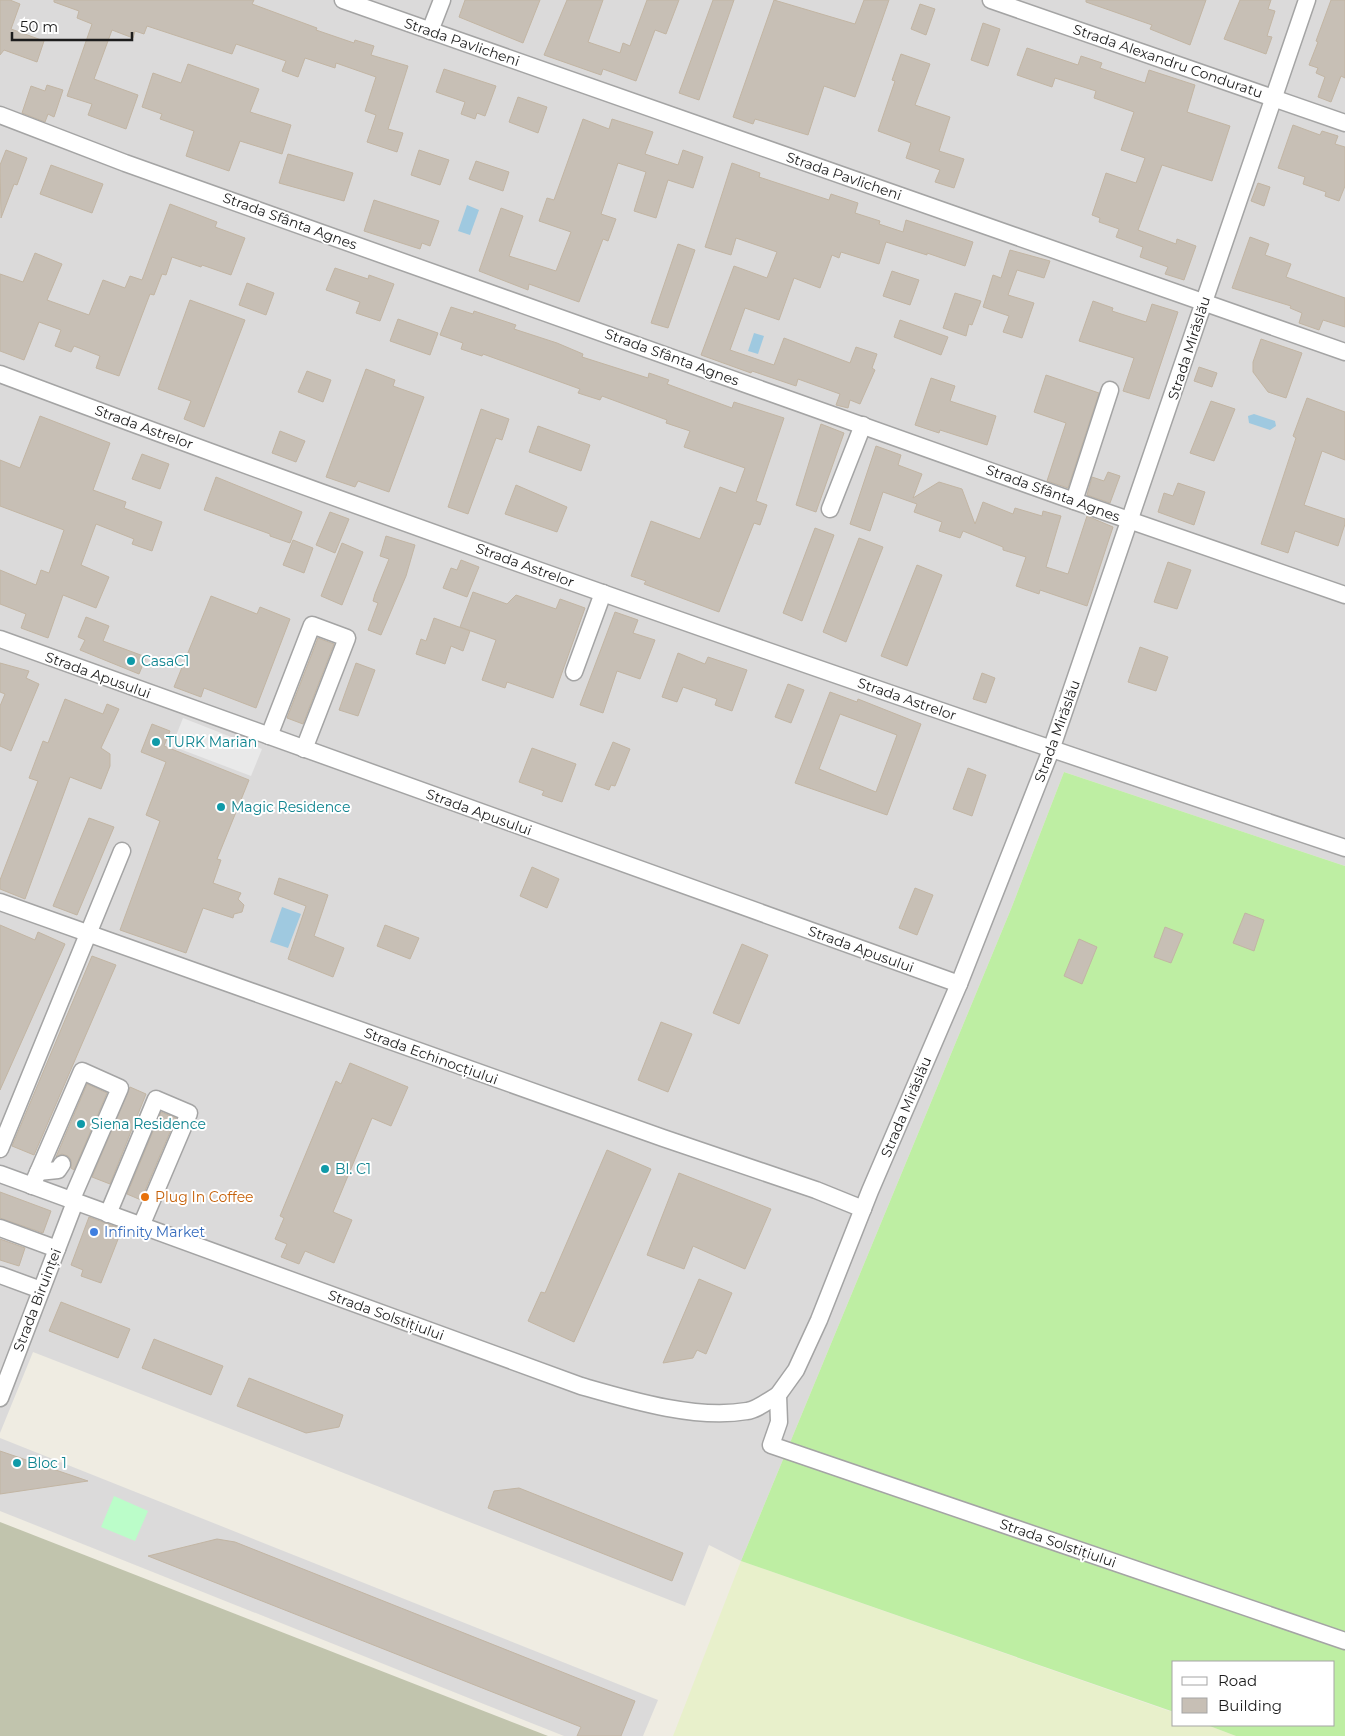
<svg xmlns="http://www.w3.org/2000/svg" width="1345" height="1736" font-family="Montserrat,sans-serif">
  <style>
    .residential { fill: #dbdada }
    .construction { fill: #c1c4ad }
    .farmland { fill: #e8f0cb }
    .grass { fill: #beeea3 }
    .park { fill: #bbfdc9 }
    .parking { fill: #e9e9e9 }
    .water { fill: #9fc9e0 }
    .building { fill: #c7bfb5; stroke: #c2b5a3; fill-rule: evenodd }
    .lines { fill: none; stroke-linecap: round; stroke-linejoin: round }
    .minor-casing { stroke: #a4a4a4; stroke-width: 19 }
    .minor { stroke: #fff; stroke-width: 16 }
    .culture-dot { fill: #0f9aa8; stroke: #fff; stroke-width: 2 }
    .food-dot { fill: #e8710a; stroke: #fff; stroke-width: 2 }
    .shop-dot { fill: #3f7fe0; stroke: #fff; stroke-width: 2 }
    .labels { text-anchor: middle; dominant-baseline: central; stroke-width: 4; stroke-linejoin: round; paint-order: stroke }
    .street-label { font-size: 14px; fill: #1d1d1d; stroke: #fff }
    .culture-label { font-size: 14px; fill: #0d838f; stroke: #fff; text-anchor: start }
    .food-label { font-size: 14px; fill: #c56008; stroke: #fff; text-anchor: start }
    .shop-label { font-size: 14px; fill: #366cbe; stroke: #fff; text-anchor: start }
  </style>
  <rect width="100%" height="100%" fill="#efece2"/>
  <!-- residential -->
  <g class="residential">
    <polygon points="0,0 1345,0 1345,866 1064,772 1011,909 741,1561 709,1545 685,1606 33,1352 0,1433"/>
    <polygon points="0,1438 658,1700 643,1736 564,1736 0,1511"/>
  </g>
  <!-- construction -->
  <polygon class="construction" points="0,1522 548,1736 0,1736"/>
  <!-- farmland -->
  <polygon class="farmland" points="741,1561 1169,1711 1174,1712 1174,1725 1207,1725 1236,1736 673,1736"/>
  <!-- grass -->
  <polygon class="grass" points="1064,772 1345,866 1345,1736 1236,1736 1207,1725 1334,1725 1334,1662 1174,1662 1174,1712 741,1561 1011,909"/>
  <!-- park -->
  <polygon class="park" points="114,1496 148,1511 135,1541 101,1527"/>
  <!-- parking -->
  <polygon class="parking" points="183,718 262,749 251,776 172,746"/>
  <!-- water -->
  <g class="water">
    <polygon points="467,205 479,210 470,235 458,231"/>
    <polygon points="754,333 764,336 758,354 748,351"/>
    <polygon points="1254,414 1275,421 1276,426 1270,430 1249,423 1248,416"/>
    <polygon points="282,907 301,914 288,948 270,942"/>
  </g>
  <!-- building -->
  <g class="building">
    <polygon points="0,0 10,0 20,4 11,29 44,41 37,62 4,50 0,55"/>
    <polygon points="54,0 254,0 252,4 317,28 316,30 354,43 355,40 374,46 371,55 408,66 388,129 403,133 397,152 367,142 376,115 365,111 376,77 336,63 335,68 305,58 298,77 282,71 286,61 236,44 232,54 147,26 144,34 135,31 133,38 112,30 94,79 138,95 126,129 88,115 92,104 67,96 92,24 77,18 79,11 54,2"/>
    <polygon points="465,0 540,0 523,43 459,17"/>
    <polygon points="567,0 603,0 588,42 620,53 623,43 630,46 647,0 679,0 666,34 655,30 636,81 603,69 601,75 544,55"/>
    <polygon points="713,0 734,0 699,100 679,93"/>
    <polygon points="774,0 855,24 864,0 889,0 855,97 824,86 808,135 755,119 753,124 733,117"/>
    <polygon points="1086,0 1206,0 1190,45 1150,29 1152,25 1086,2"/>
    <polygon points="1240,0 1271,0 1268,9 1275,11 1267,36 1272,37 1266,54 1224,39"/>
    <polygon points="1331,0 1345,0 1345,78 1341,76 1331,102 1318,97 1325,77 1316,73 1318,68 1309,65 1318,42 1316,41"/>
    <polygon points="920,4 935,9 926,35 911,29"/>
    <polygon points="983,23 1000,29 988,66 971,60"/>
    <polygon points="1027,48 1078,65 1081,56 1102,63 1100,68 1145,83 1149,70 1195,85 1187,112 1230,126 1212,181 1162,165 1138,230 1176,244 1177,239 1196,246 1184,280 1165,274 1168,267 1140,257 1143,247 1116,237 1119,229 1099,222 1100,218 1092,215 1106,173 1136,183 1145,158 1121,150 1134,112 1094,98 1096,91 1055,78 1052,87 1017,75"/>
    <polygon points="901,54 930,64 915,105 950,117 939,151 964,159 954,188 935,182 940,170 906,158 911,143 878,131 895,81 892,80"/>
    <polygon points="188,64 259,89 250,112 291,125 282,154 240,141 229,171 186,156 194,131 160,119 162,114 142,107 153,73 181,83"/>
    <polygon points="444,69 496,86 485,116 477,113 475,119 461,114 465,102 436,92"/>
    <polygon points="47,85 63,90 54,117 48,114 45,122 22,113 31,86 45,91"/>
    <polygon points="518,97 547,107 538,133 509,122"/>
    <polygon points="583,119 609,129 612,119 653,132 645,154 678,165 683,150 703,157 693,188 668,180 656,218 634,211 646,172 618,163 601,214 616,219 608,241 603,239 579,302 529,284 528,290 479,271 501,208 523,216 509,256 556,271 571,232 539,221 547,198 554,200"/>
    <polygon points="1293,125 1320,135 1322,131 1338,136 1335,144 1345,147 1345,186 1339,201 1325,196 1326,192 1303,184 1305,177 1278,168"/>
    <polygon points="6,150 27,158 17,185 14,184 1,218 0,165"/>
    <polygon points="419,150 449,160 440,185 411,175"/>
    <polygon points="288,154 353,173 344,201 279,183"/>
    <polygon points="476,161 509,172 503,191 469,179"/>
    <polygon points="732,163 760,173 759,177 829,200 831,194 858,203 855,213 880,221 879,224 903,232 906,220 973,242 965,266 927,253 927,255 886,242 879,264 841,252 839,258 832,255 820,288 794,278 779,320 745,308 730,350 774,365 784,338 850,363 856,347 877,354 872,368 875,370 860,404 850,400 848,408 836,405 840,394 798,379 796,386 752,371 751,373 701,355 734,266 767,278 777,252 736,238 731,255 705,247"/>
    <polygon points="51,165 103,184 92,213 40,194"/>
    <polygon points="1258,183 1270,187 1264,206 1251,201"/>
    <polygon points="374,200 439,221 430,246 422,243 420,249 364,231"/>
    <polygon points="170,204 217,222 215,227 245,238 231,275 202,265 201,267 172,257 166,275 162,274 154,295 150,294 119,376 96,368 100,356 74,346 71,352 55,346 61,330 39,322 24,360 0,351 0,274 23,282 35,253 62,264 47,300 89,315 103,280 125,288 130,276 142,280"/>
    <polygon points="1250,237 1269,244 1265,255 1291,264 1286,277 1345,298 1345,327 1323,320 1319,330 1299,323 1302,313 1290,308 1291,306 1232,288"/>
    <polygon points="678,244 695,250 668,328 651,323"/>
    <polygon points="1010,250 1050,261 1044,278 1017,270 1008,295 1034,303 1022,338 1003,332 1009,316 983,307 993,275 1001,278"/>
    <polygon points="335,268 368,279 369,275 394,284 380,321 356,313 360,302 326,290"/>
    <polygon points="892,271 919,280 910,305 883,296"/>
    <polygon points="247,283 274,293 266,315 239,305"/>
    <polygon points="955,293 981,301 972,325 969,324 966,336 943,328"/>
    <polygon points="190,300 245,320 204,427 184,419 191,401 158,389"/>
    <polygon points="1093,301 1113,308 1112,311 1146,322 1152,304 1178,312 1149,399 1123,391 1134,358 1079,341"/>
    <polygon points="451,307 473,314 474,311 516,325 514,329 557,343 583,354 582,357 648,378 649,373 669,380 667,384 732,408 734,402 784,418 756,501 767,505 760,525 754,523 719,612 644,584 646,581 631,576 651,521 700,539 720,487 736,493 745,468 684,447 690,431 666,423 667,420 602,396 600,400 578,393 580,389 483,354 482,356 461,349 463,343 440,335"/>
    <polygon points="398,319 438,333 430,355 390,341"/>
    <polygon points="900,320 948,337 941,355 894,337"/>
    <polygon points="1261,339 1302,353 1286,398 1268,392 1253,372 1253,362"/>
    <polygon points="1199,367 1217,373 1212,387 1194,381"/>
    <polygon points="366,369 395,380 393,386 424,397 389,492 358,481 355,487 326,477"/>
    <polygon points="307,371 331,380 323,402 298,392"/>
    <polygon points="1046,375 1099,393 1068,488 1047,481 1066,423 1034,412"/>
    <polygon points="931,378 955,386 950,401 996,416 987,445 940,430 939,433 915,425"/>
    <polygon points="1307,398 1345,412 1345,460 1322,451 1304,505 1345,519 1345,524 1338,546 1295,531 1288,553 1261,544 1296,438 1293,436"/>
    <polygon points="1211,401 1235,409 1214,461 1190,453"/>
    <polygon points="481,409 509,419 502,440 496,438 468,514 448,507"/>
    <polygon points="40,416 110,443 93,490 126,502 124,508 162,522 152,551 132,544 134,539 96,524 81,565 109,577 96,608 63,595 48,638 21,628 26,614 0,604 0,570 36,585 41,570 49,573 64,530 0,506 0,460 20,468"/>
    <polygon points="821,424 844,433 816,512 796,505"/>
    <polygon points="538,426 590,445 581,471 529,452"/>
    <polygon points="280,431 305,441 296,462 272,453"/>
    <polygon points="876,446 901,455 898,465 922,474 913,498 939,482 962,489 975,524 983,502 1013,514 1015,508 1042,516 1043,511 1061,516 1046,567 1068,574 1087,516 1113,527 1087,606 1040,590 1039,594 1016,586 1026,557 1003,550 1003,547 963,531 960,538 939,531 942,522 914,512 917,504 883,492 870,531 850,524"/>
    <polygon points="142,454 169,464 160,489 132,479"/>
    <polygon points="1108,472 1120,476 1110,503 1087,495 1092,477 1104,481"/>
    <polygon points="216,477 302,512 290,543 270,536 270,534 204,510"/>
    <polygon points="1178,483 1205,492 1194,525 1158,512 1164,493 1173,496"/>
    <polygon points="516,485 567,507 557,532 505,514"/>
    <polygon points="330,512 349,519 335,553 316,545"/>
    <polygon points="815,528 834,535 802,621 783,613"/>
    <polygon points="386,536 415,545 406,576 381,635 368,630 378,603 373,601 375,594 389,559 380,556"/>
    <polygon points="859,538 883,547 846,642 823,632"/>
    <polygon points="293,540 313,548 304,573 283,565"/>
    <polygon points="342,543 363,552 342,605 321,596"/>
    <polygon points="461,560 479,567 467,597 443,588 451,568 457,570"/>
    <polygon points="1168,562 1191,570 1177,609 1154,602"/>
    <polygon points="917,565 942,575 907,666 881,656"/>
    <polygon points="473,592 507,604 516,595 556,609 560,599 585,608 553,698 507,682 505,688 482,680 496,640 460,627"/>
    <polygon points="211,596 257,614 260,607 290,619 256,708 204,688 201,697 174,687"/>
    <polygon points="615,612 638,620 633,633 655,640 640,679 617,671 603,713 580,705"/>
    <polygon points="86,617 109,626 103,641 146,657 139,674 80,650 85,640 78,637"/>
    <polygon points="434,618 470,631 463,651 451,646 445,664 416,654 421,639 426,641"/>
    <polygon points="318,638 334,644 303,724 287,718"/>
    <polygon points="1140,647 1168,657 1156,691 1128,682"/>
    <polygon points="678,653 705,664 708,657 747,670 732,711 715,705 717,699 683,687 677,702 662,697"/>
    <polygon points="0,663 29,671 26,678 39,684 11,751 0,746 0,706 5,694 0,692"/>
    <polygon points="356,663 375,670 358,716 339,710"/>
    <polygon points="982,673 995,678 986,703 973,699"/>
    <polygon points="788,684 804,690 791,723 775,717"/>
    <path d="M830,692l27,10 1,-3 63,25 -34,91 -92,-32zM840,714l57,21 -21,57 -57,-23z"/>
    <polygon points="65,699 103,714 107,704 119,709 101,748 110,754 110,766 101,789 70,777 25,899 0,889 0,880 38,781 29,778 43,741 48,743"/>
    <polygon points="152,724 170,731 164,746 249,780 217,859 221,860 213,883 241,893 238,899 244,905 242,912 234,914 233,918 203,908 186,953 120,930 160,821 146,815 166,762 141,752"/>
    <polygon points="613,742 630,749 615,786 611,785 609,790 595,785"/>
    <polygon points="532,748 576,764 562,802 542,795 544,791 519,782"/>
    <polygon points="968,768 986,775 972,816 953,809"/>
    <polygon points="89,818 114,827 77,915 53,906"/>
    <polygon points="532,867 559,879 547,908 520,896"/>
    <polygon points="279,878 328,895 314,936 344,948 333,977 288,959 306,906 274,894"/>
    <polygon points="915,888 933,895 917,935 899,928"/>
    <polygon points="1245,913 1264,920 1254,951 1233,943"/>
    <polygon points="0,925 35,940 38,932 65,944 0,1090"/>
    <polygon points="385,925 419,938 410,959 377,946"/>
    <polygon points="1165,927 1183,934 1171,963 1154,957"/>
    <polygon points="1079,939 1097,947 1082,984 1064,976"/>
    <polygon points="742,944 768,955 739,1024 713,1013"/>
    <polygon points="92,956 116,965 34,1155 12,1146"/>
    <polygon points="661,1022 692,1034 668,1092 638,1080"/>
    <polygon points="350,1063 408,1087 391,1126 372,1118 333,1212 352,1220 334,1263 305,1251 299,1264 281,1257 287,1244 275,1239 284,1218 280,1216 336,1081 341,1084"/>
    <polygon points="87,1084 107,1093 74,1170 71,1168 71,1160 68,1156 62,1154 56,1157"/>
    <polygon points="130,1087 146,1094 110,1184 92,1177"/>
    <polygon points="161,1112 176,1118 141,1200 127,1194"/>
    <polygon points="607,1150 651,1169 574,1342 528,1321 541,1292 545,1293"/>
    <polygon points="679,1173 771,1209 745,1269 693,1246 684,1269 647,1255"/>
    <polygon points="0,1192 51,1211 43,1233 0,1218"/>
    <polygon points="89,1217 122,1229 101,1283 81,1276 83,1270 71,1265"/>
    <polygon points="0,1239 25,1248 19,1266 0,1260"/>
    <polygon points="699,1279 732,1293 706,1354 697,1350 693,1358 663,1363"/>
    <polygon points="61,1302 130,1329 118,1358 49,1331"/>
    <polygon points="154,1339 223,1366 211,1395 142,1368"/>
    <polygon points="249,1378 343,1415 339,1427 306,1433 237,1406"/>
    <polygon points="0,1451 88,1481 0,1494"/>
    <polygon points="519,1488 683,1553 672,1581 488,1508 494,1491"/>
    <polygon points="217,1539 235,1542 635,1701 621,1736 577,1736 581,1727 148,1556"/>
  </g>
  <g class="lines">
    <!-- minor casing -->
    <g class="minor-casing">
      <g id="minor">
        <polyline points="343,0 1345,352"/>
        <polyline points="991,0 1345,123"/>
        <polyline points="1307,0 1051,750 959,984 870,1191 819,1320 796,1370 778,1395 779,1422 771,1445 1345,1641"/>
        <polyline points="430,31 442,0"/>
        <polyline points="0,115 125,163 1074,501 1345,595"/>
        <path d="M0,374c445,167 894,323 1345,474"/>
        <polyline points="1074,501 1110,390"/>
        <polyline points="830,509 863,425"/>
        <polyline points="0,639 959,984"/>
        <polyline points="574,672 603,593"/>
        <polyline points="269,736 312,625 347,638 304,749"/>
        <polyline points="0,902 663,1138 816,1190 863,1209"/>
        <polyline points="0,1149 122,851"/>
        <polyline points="38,1172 58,1170 62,1164"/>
        <path d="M0,1174l581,212c49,14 115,34 166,25 10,-1 22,-11 31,-16"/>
        <polyline points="32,1186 82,1071 120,1088 71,1201"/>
        <polyline points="108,1214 156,1099 189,1113 141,1226"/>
        <polyline points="0,1228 57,1249"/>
        <polyline points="0,1275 41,1290"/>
        <polyline points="0,1398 75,1202"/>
      </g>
    </g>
    <!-- minor -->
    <use href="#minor" class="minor"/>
  </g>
  <!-- markers -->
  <g class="culture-dot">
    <circle cx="131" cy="661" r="5"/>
    <circle cx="156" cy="742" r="5"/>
    <circle cx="221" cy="807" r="5"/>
    <circle cx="81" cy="1124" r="5"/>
    <circle cx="325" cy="1169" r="5"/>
    <circle cx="17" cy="1463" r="5"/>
  </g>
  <circle class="food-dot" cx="145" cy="1197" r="5"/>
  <circle class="shop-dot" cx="94" cy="1232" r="5"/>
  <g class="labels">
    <!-- street labels -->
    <g class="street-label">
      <text transform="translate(462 42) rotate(19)">Strada Pavlicheni</text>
      <text transform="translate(1168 61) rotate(19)">Strada Alexandru Conduratu</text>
      <text transform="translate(844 176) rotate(19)">Strada Pavlicheni</text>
      <text transform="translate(290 221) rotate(20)">Strada Sfânta Agnes</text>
      <text transform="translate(1189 348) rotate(-72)">Strada Mirăslău</text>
      <text transform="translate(672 357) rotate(20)">Strada Sfânta Agnes</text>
      <text transform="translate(144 427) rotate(20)">Strada Astrelor</text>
      <text transform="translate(1053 493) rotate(20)">Strada Sfânta Agnes</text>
      <text transform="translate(525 565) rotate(20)">Strada Astrelor</text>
      <text transform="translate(98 675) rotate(20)">Strada Apusului</text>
      <text transform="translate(907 699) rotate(19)">Strada Astrelor</text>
      <text transform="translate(1057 731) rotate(-70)">Strada Mirăslău</text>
      <text transform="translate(479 812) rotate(20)">Strada Apusului</text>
      <text transform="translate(861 949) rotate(20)">Strada Apusului</text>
      <text transform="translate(431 1056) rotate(20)">Strada Echinocțiului</text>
      <text transform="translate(906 1107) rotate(-67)">Strada Mirăslău</text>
      <text transform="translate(37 1300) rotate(-69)">Strada Biruinței</text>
      <text transform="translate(386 1315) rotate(20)">Strada Solstițiului</text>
      <text transform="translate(1058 1543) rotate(19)">Strada Solstițiului</text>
    </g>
    <!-- culture labels -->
    <g class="culture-label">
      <text x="141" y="661">CasaC1</text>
      <text x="166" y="742">TURK Marian</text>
      <text x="231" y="807">Magic Residence</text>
      <text x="91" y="1124">Siena Residence</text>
      <text x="335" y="1169">Bl. C1</text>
      <text x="27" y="1463">Bloc 1</text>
    </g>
    <!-- food labels -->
    <g class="food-label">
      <text x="155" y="1197">Plug In Coffee</text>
    </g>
    <!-- shop labels -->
    <g class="shop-label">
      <text x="104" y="1232">Infinity Market</text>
    </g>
  </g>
  <!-- legend -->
  <rect x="1172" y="1661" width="162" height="65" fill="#ffffff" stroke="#a5a5a5"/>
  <rect x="1182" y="1677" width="25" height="8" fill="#ffffff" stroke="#a5a5a5"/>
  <text x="1218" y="1686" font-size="15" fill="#1d1d1d">Road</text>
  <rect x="1182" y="1698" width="25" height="15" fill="#c7bfb5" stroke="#a5a5a5"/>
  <text x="1218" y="1711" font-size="15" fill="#1d1d1d">Building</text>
  <!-- scale -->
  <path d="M12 32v8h120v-8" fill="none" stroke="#1d1d1d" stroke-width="2.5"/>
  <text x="20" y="32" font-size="15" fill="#1d1d1d" stroke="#ffffff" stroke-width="4" paint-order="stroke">50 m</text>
</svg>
